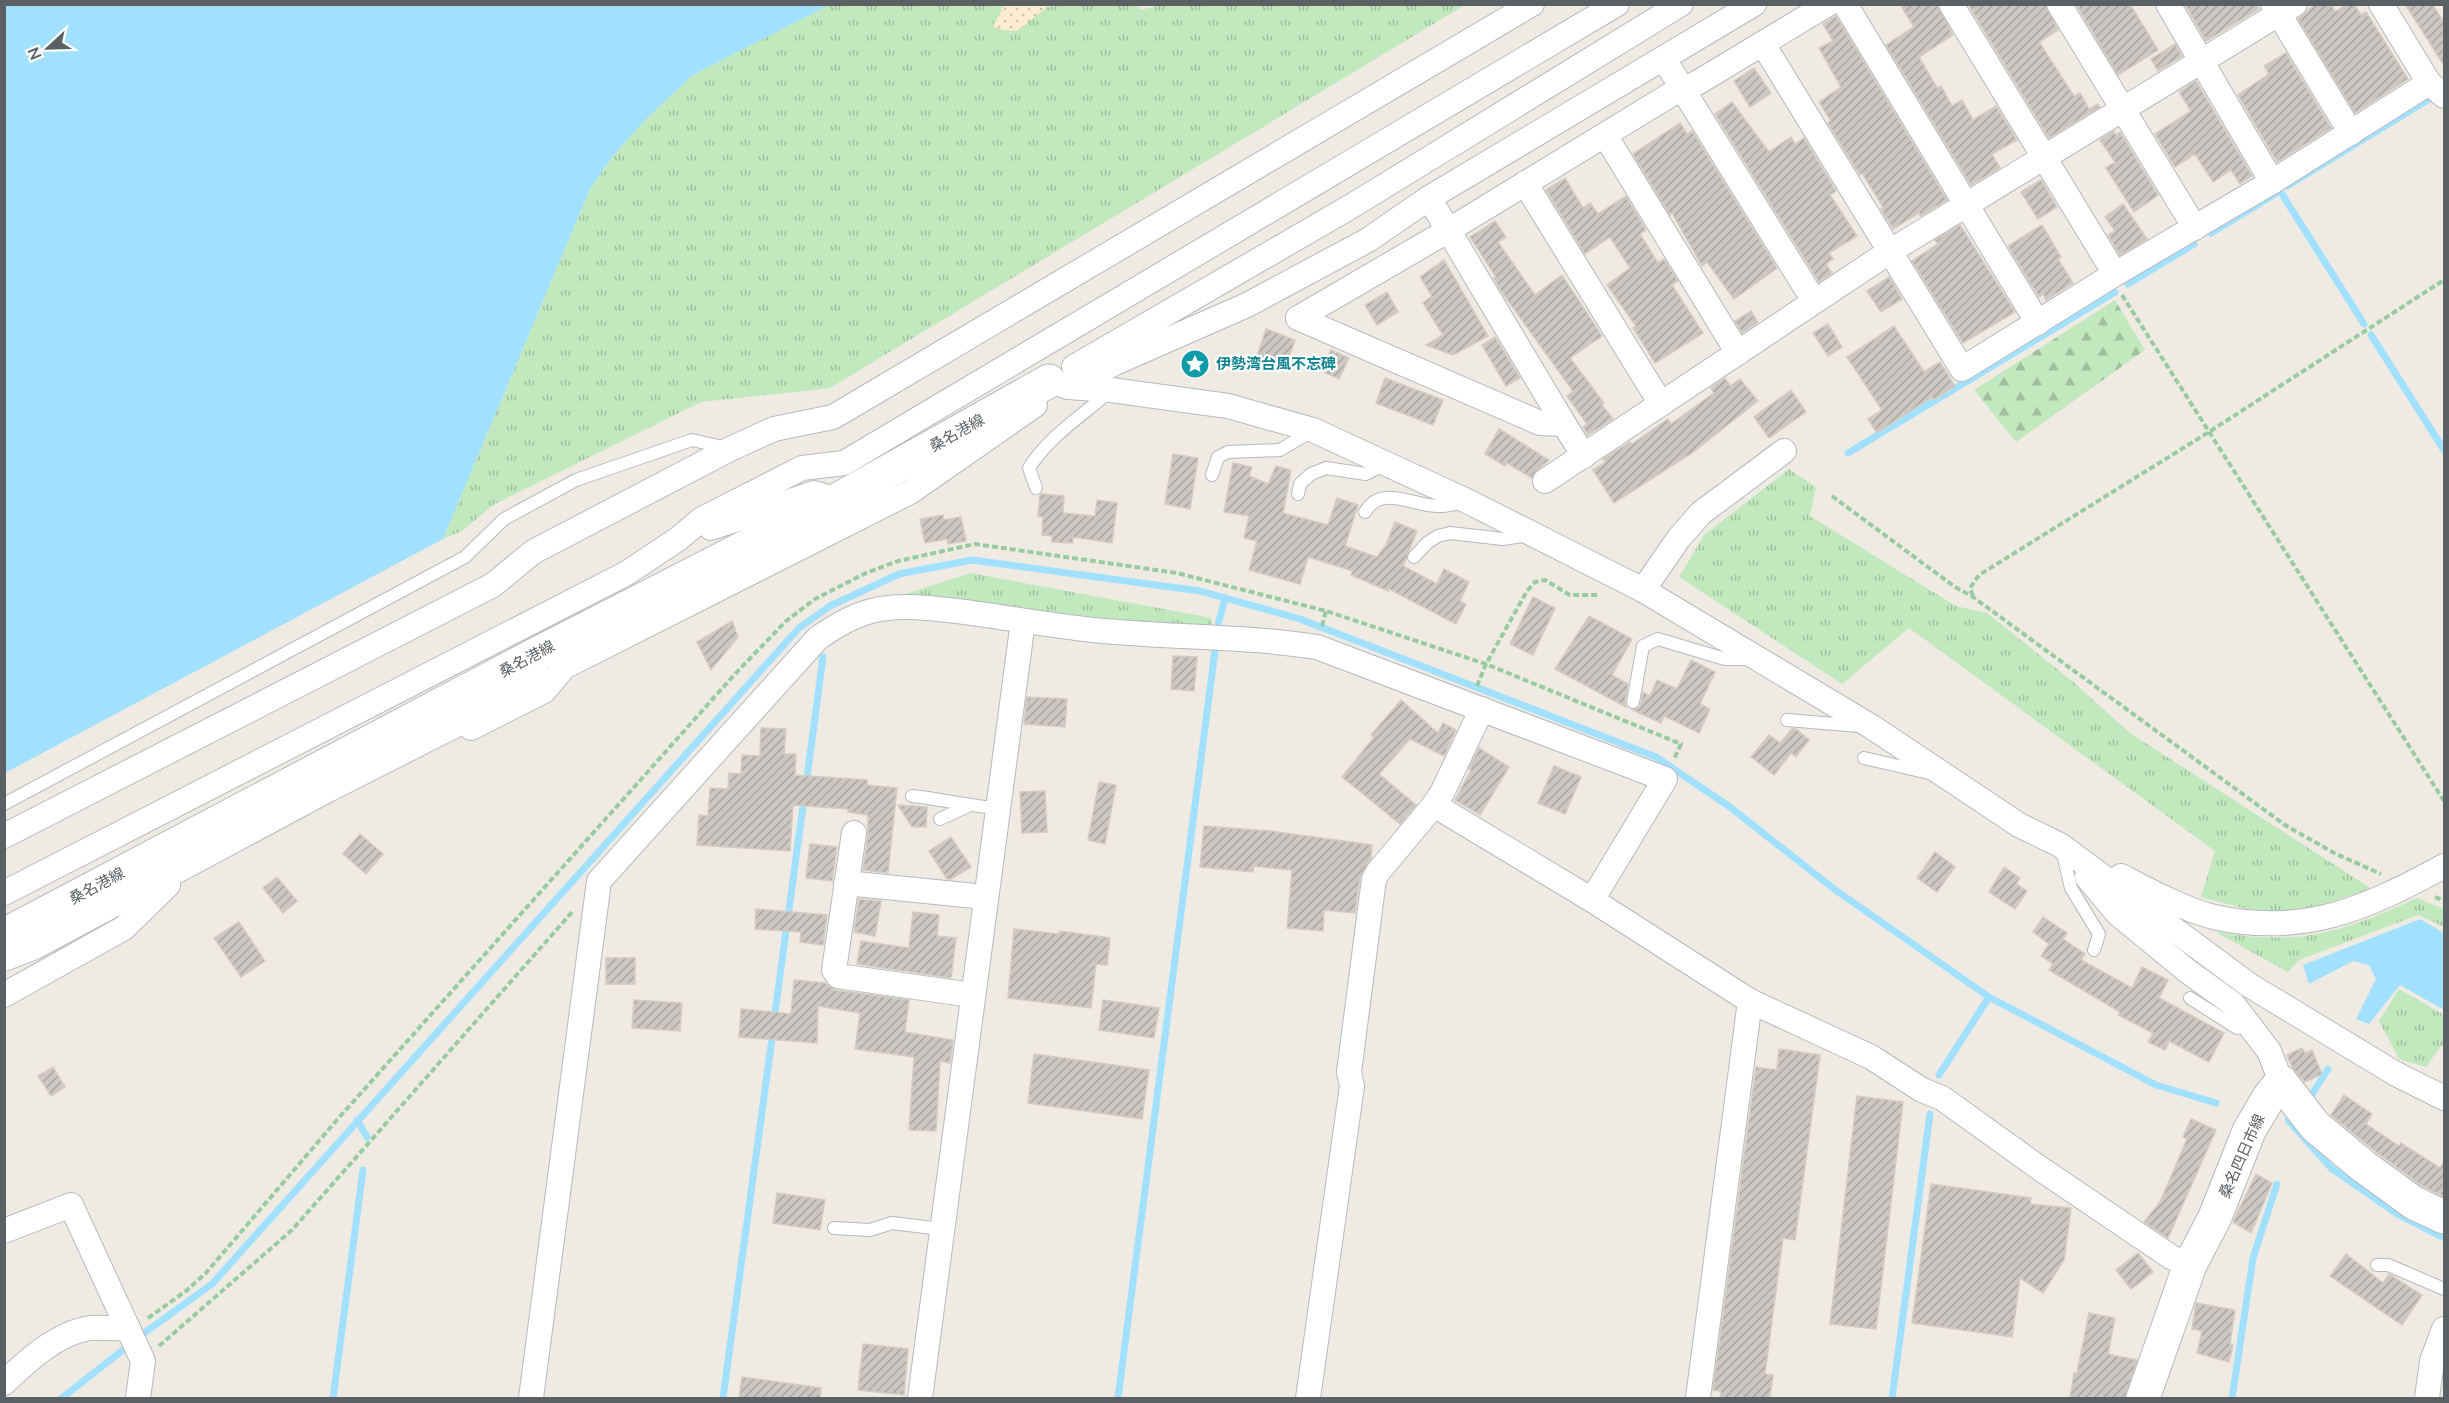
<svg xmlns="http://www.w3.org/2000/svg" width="2449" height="1403" font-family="'Nunito Sans','Noto Sans JP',sans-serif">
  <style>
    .grass { fill: url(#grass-tufts) }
    .forest { fill: url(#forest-firs) }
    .sand { fill: url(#sand-dots) }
    .water { fill: #a2e0ff }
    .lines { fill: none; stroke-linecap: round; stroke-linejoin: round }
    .stream { stroke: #a2e0ff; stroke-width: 7 }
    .building { fill: url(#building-hatch); stroke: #d4ccc1; stroke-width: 1.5 }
    .lane-casing { stroke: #b5babe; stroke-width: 14 }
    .street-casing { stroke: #b5babe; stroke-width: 26 }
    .secondary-casing { stroke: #b4b9be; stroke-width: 35 }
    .path { stroke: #98cba1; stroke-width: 4; stroke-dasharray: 6 3; stroke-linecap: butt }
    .lane { stroke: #fff; stroke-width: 12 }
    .street { stroke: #fff; stroke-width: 24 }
    .secondary { stroke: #fff; stroke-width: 33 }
    .labels { text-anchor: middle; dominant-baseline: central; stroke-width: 4.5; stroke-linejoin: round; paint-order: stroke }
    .culture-label { font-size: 15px; font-weight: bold; fill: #0d838f; stroke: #fff; text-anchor: start }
    .street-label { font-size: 15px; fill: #5b6064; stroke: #fff }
  </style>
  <defs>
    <pattern id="grass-tufts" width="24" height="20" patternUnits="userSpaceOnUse" patternTransform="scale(1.5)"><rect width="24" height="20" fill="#c2e8bd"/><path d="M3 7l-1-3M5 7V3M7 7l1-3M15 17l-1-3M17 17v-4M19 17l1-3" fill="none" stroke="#a1bf9d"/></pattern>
    <pattern id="forest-firs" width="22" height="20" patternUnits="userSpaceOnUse" patternTransform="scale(1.5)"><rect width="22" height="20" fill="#c2e8bd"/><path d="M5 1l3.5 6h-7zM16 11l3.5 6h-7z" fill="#a1bf9d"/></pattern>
    <pattern id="sand-dots" width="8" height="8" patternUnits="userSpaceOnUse" patternTransform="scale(1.5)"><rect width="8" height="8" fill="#fcedd0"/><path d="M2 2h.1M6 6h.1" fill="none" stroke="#cfc3ac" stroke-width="1.8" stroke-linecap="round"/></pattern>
    <pattern id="building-hatch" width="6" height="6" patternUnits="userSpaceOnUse" patternTransform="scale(1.5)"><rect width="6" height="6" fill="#ccc7c2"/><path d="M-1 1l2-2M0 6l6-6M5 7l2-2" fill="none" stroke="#a9a5a1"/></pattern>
  </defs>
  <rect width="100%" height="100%" fill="#efebe3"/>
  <!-- grass -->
  <g class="grass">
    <polygon points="1166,4 1465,5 830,388 701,402 493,505 462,531 443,539 590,189 613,156 646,119 693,75 829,5 1005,5 1001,9 1017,31 1047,7 1058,5 1139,5 1140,10"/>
    <polygon points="1789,469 1816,487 1810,516 1956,606 1987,613 2072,681 2130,733 2372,889 2303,910 2262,913 2201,897 2215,851 1909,628 1842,684 1679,577 1704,535"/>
    <polygon points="971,573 1212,618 1211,629 1039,613 1003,605 886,600"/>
    <path d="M2417,898l27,11v18l-26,-12 -119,45 -11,12 -74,-41c85,16 126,2 203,-33z"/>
    <polygon points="2399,989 2444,1015 2444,1048 2441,1046 2426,1067 2399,1059 2379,1021"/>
  </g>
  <!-- forest -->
  <polygon class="forest" points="2115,300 2145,350 2016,442 1974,390"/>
  <!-- sand -->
  <polygon class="sand" points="1005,5 1005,4 1058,5 1047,7 1017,31 1002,30 993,26"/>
  <!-- water -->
  <g class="water">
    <polygon points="5,4 829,4 829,5 693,75 646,119 613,156 590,189 443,539 5,773"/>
    <polygon points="2420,919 2444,933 2444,1010 2400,985 2369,1024 2356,1019 2376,979 2369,965 2353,961 2309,984 2303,965"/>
  </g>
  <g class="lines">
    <!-- stream -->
    <g class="stream">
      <polyline points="2287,186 2429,99"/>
      <polyline points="2280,191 2364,324"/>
      <polyline points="2211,233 2275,194"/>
      <polyline points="2128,284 2194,244"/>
      <polyline points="2371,335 2444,450"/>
      <polyline points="1848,453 2115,292"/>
      <polyline points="1217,629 1225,598"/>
      <polyline points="806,785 823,657"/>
      <polyline points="774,1020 804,799"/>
      <polyline points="1939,1075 1989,997"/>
      <polyline points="2309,1099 2328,1069"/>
      <polyline points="357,1120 367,1137"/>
      <polyline points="2288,1120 2331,1168 2399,1215 2444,1238"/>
      <polyline points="62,1398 147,1331 212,1284 799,628 830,606 899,574 972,560 1200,591 1300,619 1656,757 1730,807 1834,889 1989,997 2156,1085 2216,1103"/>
      <polyline points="333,1398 363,1170"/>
      <polyline points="723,1398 773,1031"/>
      <polyline points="1118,1398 1215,651"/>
      <polyline points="1892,1398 1930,1114"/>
      <polyline points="2232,1398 2253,1258 2277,1184"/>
    </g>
  </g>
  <!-- building -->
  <g class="building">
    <polygon points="1900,4 1937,4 1953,35 1919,57 1937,88 1941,86 1952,106 1962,100 1973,120 1996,106 2017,140 1992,154 2000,168 1971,185 1886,45 1914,27"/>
    <polygon points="1968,4 2045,4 2058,30 2039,42 2074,96 2080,93 2089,109 2098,104 2100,107 2049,138"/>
    <polygon points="2076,4 2130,4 2158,50 2118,75"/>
    <polygon points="2185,4 2257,4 2259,9 2206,41"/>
    <polygon points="2316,4 2331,4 2335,12 2348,4 2354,4 2361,15 2366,12 2408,79 2355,113 2298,19"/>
    <polygon points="2405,4 2432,4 2445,24 2445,67"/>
    <polygon points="1836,16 1947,200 1921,216 1919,213 1893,229 1881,209 1883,207 1862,173 1860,175 1828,123 1831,121 1819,102 1841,87 1819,48 1833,41 1823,24"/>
    <polygon points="2175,44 2182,56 2158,71 2151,59"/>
    <polygon points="2286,53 2331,128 2277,162 2238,95 2269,74 2264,66"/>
    <polygon points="1754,68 1771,93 1750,107 1734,81"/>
    <polygon points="2196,81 2252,176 2240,184 2231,170 2213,182 2195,154 2175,167 2155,134 2191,111 2179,92"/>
    <polygon points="1732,102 1769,152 1791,137 1795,144 1804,138 1836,191 1830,195 1857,236 1829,253 1833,259 1826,264 1832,273 1819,282 1715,114"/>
    <polygon points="1680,123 1687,134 1692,131 1777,268 1734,299 1707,262 1702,266 1672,213 1670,215 1633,154"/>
    <polygon points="2114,131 2116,135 2120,132 2158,195 2134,212 2106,168 2115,162 2100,140"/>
    <polygon points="1565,178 1583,208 1590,203 1598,214 1626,196 1646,230 1640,234 1658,263 1664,259 1678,281 1672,285 1703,333 1655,363 1633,328 1636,326 1607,285 1630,268 1610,237 1585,254 1546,190"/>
    <polygon points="2041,180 2057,207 2038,219 2021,192"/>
    <polygon points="2123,204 2147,239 2120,255 2108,235 2115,231 2105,217"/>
    <polygon points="1495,221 1506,237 1498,242 1535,295 1562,275 1602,336 1570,358 1604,403 1602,405 1613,419 1588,435 1583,427 1587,424 1567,396 1573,391 1501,291 1494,278 1496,277 1470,237"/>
    <polygon points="1960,225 2015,312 1963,343 1912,261 1938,244 1935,240"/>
    <polygon points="2042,225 2061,257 2058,259 2073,283 2046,300 2043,294 2039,297 2008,246"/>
    <polygon points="1444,260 1488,336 1453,355 1426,345 1443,335 1423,303 1432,296 1420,277"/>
    <polygon points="1889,277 1902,299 1881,312 1867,291"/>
    <polygon points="1387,292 1398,312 1377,325 1365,305"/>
    <polygon points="1751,311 1758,322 1742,333 1735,321"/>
    <polygon points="1828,324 1842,347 1828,356 1813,333"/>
    <polygon points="1894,326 1924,372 1940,362 1955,386 1934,400 1932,397 1877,433 1868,419 1882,410 1847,357"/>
    <polygon points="1266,329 1295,340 1285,369 1256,359"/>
    <polygon points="1495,337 1520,378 1506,386 1482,345"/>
    <polygon points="1331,350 1349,358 1339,379 1321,371"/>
    <polygon points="1385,378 1443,400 1433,425 1376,403"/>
    <polygon points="1725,378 1730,386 1740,379 1758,401 1692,453 1614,503 1593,470 1606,462 1603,459 1630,442 1632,444 1668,419 1671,424 1714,393 1711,388"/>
    <polygon points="1791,390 1806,412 1769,438 1754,417"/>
    <polygon points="1499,429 1549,460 1537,470 1532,478 1507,463 1505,466 1485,454"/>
    <polygon points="1173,454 1198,458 1190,509 1165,504"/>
    <polygon points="1233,463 1252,467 1249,476 1268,484 1276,466 1291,470 1283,513 1328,525 1337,498 1358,505 1345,546 1377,557 1386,545 1395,522 1417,531 1403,566 1437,584 1444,569 1469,582 1460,601 1466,604 1456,624 1389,589 1388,591 1351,575 1353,571 1308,557 1300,584 1249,570 1257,541 1244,538 1249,516 1224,512"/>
    <polygon points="1042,494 1064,496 1063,513 1095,516 1097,500 1117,503 1112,543 1073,537 1073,543 1052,542 1052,536 1042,535 1043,517 1038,516 1040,495"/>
    <polygon points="943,515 944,520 961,517 966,541 948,544 947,539 925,543 920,519"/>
    <polygon points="1533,597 1555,608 1533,655 1510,644"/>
    <polygon points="1589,616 1632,639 1612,675 1628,684 1625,701 1626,707 1555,669"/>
    <polygon points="732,621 738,637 711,670 697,642"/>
    <polygon points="1173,656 1197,657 1194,691 1171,689"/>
    <polygon points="1691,660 1715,672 1700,704 1710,709 1699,733 1664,716 1661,723 1633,710 1640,707 1643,692 1650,696 1657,680 1677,689"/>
    <polygon points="1027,697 1067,699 1065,727 1024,724"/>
    <polygon points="1401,700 1438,733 1443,723 1456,730 1444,756 1410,739 1379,774 1416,805 1400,824 1342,777 1374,737 1371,735"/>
    <polygon points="761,728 786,729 784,754 796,754 795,775 853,779 867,780 867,785 897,788 888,873 863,870 868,835 868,815 848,812 848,809 793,805 790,851 697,845 699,815 708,816 710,788 728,789 729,773 741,774 742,755 760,756"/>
    <polygon points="1792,729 1796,729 1809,740 1796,757 1791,753 1774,775 1751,757 1769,735 1780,743"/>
    <polygon points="1479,748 1509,767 1480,815 1455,800 1471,770 1469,769"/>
    <polygon points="1554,766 1581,777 1565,814 1538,803"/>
    <polygon points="1099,782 1116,785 1105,844 1088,840"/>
    <polygon points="1045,791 1047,832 1022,833 1020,792"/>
    <polygon points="898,805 927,807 926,827 912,827"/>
    <polygon points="1204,826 1270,831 1372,845 1371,858 1360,877 1355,913 1324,910 1323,931 1287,928 1292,870 1254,866 1253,872 1200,867"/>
    <polygon points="360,834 383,854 366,874 343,854"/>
    <polygon points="951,837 971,867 951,879 947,879 929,851"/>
    <polygon points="810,844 837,847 832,881 806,878"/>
    <polygon points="1935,852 1955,867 1937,892 1917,878"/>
    <polygon points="2004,867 2020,878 2016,884 2027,891 2015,909 1989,892"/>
    <polygon points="277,877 297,901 283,913 263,888"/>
    <polygon points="859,899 881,901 875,936 854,932"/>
    <polygon points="756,909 827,915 823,945 800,942 801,932 755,929"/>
    <polygon points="913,912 939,915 937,936 956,938 951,978 857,964 861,941 909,948"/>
    <polygon points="2043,917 2067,933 2063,939 2085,954 2081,960 2132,988 2142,967 2168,980 2159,998 2224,1033 2209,1062 2169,1041 2165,1050 2148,1042 2153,1033 2118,1015 2120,1012 2049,970 2053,964 2041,956 2049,944 2033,932"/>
    <polygon points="239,922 265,961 241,977 214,938"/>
    <polygon points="1014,929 1059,934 1060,931 1110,938 1107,965 1096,964 1091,1008 1008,998"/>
    <rect x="606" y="958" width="29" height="26"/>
    <polygon points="794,980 825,983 836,990 909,1000 905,1032 953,1040 950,1063 940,1061 936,1131 909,1130 914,1057 855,1049 860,1013 818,1006 817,1043 739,1037 741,1009 791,1014"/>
    <polygon points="634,1000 682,1003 680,1031 632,1028"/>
    <polygon points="1103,1000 1159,1008 1154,1038 1099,1030"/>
    <polygon points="2302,1048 2305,1053 2312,1050 2322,1074 2305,1082 2293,1069 2287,1055"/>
    <polygon points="1779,1049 1820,1055 1795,1240 1783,1238 1765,1374 1773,1375 1770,1398 1720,1398 1721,1391 1713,1390 1756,1067 1777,1070"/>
    <polygon points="1034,1054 1149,1070 1142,1119 1028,1103"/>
    <polygon points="53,1067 65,1087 51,1096 38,1076"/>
    <polygon points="2344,1095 2372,1114 2366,1124 2399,1146 2401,1143 2440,1168 2445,1160 2445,1197 2424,1187 2375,1151 2331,1115"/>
    <polygon points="1857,1096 1903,1102 1876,1329 1830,1324"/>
    <polygon points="2191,1119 2216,1130 2168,1238 2144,1222 2160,1202 2173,1172 2187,1139 2183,1137"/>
    <polygon points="2256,1174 2272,1183 2251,1233 2233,1222"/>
    <polygon points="1931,1184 2031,1198 2030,1204 2071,1208 2064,1260 2043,1293 2020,1278 2012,1337 1912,1323"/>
    <polygon points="777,1193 825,1200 820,1230 773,1223"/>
    <polygon points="2138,1253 2153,1272 2131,1289 2116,1270"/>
    <polygon points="2346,1254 2383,1283 2389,1274 2422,1295 2402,1325 2330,1276"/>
    <polygon points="2196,1303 2235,1310 2230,1344 2233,1345 2229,1362 2197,1353 2202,1331 2192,1329"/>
    <polygon points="2089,1313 2115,1318 2108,1354 2137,1360 2125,1398 2070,1398 2074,1373 2077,1373"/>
    <polygon points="863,1344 908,1349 904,1395 858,1390"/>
    <polygon points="742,1377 821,1388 820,1398 739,1398"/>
  </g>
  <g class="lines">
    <!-- lane casing -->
    <g class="lane-casing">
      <g id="lane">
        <polyline points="1212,475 1218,457 1228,452 1280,450 1312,431"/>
        <path d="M1036,488l-7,-20c20,-32 53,-52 81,-77"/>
        <polyline points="1298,494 1300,484 1311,474 1326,468 1366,474 1387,463"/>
        <path d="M1365,512c16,-28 48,-6 73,-6 8,0 16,-2 24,-3"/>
        <polyline points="1414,557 1427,543 1438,536 1450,533 1503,539 1529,535"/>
        <polyline points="1633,702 1643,646 1658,639 1725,659 1748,659"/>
        <polyline points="1787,720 1859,726"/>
        <polyline points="1864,758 1929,773"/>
        <path d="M912,796c29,3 56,10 85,12"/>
        <polyline points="4,804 465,557 504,519 576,480 692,440 727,448"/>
        <polyline points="940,819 968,806"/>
        <polyline points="2062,850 2071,888 2099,934 2094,950"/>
        <polyline points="2190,998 2237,1028 2245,1019"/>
        <polyline points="834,1228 870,1230 892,1223 941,1229"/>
        <polyline points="2377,1265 2388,1265 2444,1289"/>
      </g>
    </g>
    <!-- street casing -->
    <g class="street-casing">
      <g id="street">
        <polyline points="1845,4 2038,323"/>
        <polyline points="1951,4 2115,274"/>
        <polyline points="2059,4 2195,228"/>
        <polyline points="2168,4 2272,182"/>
        <polyline points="2273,4 2351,133"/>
        <polyline points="2381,4 2429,83 2444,96"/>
        <polyline points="1763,44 1962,369 2115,274 2272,182 2429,83"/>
        <polyline points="1664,59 1814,301"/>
        <polyline points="1605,135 1738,353"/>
        <polyline points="1525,183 1661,404"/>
        <polyline points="1429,198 1564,424"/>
        <polyline points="1298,318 1449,230 1670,95 1697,83 1828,4"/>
        <polyline points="1298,318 1540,423 1564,424 1584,456"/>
        <polyline points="1074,367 1350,207 1681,4"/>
        <polyline points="1049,381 1068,387 1111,390 1228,406 1313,430 1469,502 1643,590 1872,727 2019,825 2060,845 2249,985 2396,1074 2444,1098"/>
        <polyline points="1068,387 1115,363 1247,305 1368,240 1429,198 1754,4"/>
        <polyline points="1545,481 1889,252 2295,4"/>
        <polyline points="711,528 814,493 837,500"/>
        <polyline points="1643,590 1679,538 1701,513 1784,451"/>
        <polyline points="464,721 471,728 544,691 564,667 910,492 1035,405"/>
        <polyline points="1434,805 1442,793 1482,709"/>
        <polyline points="854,833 834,970 838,976 972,995"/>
        <polyline points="4,836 493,585 533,552 730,449 774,429 833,417 1532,4"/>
        <path d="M2121,876c27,14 64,34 93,41 90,20 153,-9 230,-51"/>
        <polyline points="2087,877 2118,914 2186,970 2233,1004 2269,1051 2281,1082"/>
        <polyline points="846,883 985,897"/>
        <polyline points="4,893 627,573 678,539 702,519 802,468 844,463 1617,4"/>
        <polyline points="4,959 35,947 328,790 464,721 529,675 540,657"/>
        <polyline points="4,995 124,928 168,885"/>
        <polyline points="4,1231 71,1205 143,1361 138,1398"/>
        <path d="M4,1383c23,-22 53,-50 86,-55 13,-1 25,1 38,0"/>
        <path d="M531,1398l68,-517 219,-243c19,-13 39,-25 62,-29 23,-4 46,-1 68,1 46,5 91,14 136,19 78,9 155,6 233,18l348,132 -73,121"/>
        <polyline points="920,1398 1023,621"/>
        <polyline points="1308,1398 1352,1086 1349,1072 1374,879 1378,872 1434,805 1592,900 1750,1001 1871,1057 1922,1090 1942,1098 2038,1167 2171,1257 2190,1265"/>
        <polyline points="1698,1398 1750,1001"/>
        <polyline points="2427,1398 2432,1361 2444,1329"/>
      </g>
    </g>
    <!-- secondary casing -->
    <g class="secondary-casing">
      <g id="secondary">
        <polyline points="4,935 544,650 837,500 1049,381"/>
        <polyline points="2143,1398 2190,1265 2215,1217 2249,1131 2269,1097 2281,1082 2315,1126 2363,1166 2414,1203 2444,1217"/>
      </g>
    </g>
    <!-- path -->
    <g class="path">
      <polyline points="2122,295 2444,801"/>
      <polyline points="1832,496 1955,587 1973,597 2285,825 2334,853 2381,874"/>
      <polyline points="1973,596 1970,588 1979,575 2209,432 2444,280"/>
      <polyline points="1322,626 1326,611"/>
      <polyline points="1477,686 1486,664 1527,591 1535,582 1545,580 1570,595 1599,595"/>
      <polyline points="2435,897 2444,901"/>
      <polyline points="148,1318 186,1291 205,1274 336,1121 735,674 786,621 815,599 866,573 898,561 975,544 1177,573 1326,611 1486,664 1681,744 1674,759"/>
      <polyline points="159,1346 292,1230 573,911"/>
    </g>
    <!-- lane -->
    <use href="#lane" class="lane"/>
    <!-- street -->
    <use href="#street" class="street"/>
    <!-- secondary -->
    <use href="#secondary" class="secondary"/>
  </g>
  <!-- icons -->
  <defs>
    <g id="sight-disc" transform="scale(1.5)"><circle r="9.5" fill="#0f9aa8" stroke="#fff"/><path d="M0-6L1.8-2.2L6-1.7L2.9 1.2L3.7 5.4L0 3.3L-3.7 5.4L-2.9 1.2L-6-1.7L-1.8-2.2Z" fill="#fff"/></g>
  </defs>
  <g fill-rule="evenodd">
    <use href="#sight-disc" x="1195" y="364"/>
  </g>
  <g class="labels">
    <!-- culture labels -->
    <g class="culture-label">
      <text x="1216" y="364">伊勢湾台風不忘碑</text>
    </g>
    <!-- street labels -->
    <g class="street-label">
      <text transform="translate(957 433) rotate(-29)">桑名港線</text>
      <text transform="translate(527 659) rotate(-28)">桑名港線</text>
      <text transform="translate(97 886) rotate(-28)">桑名港線</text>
      <text transform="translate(2242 1156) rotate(-66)">桑名四日市線</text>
    </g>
  </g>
  <!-- border -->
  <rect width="2449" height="1403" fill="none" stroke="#5b6064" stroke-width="12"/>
  <!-- north arrow -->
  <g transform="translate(48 48) rotate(248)" stroke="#ffffff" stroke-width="4.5" paint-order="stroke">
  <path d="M0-4.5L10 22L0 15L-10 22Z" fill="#5b6064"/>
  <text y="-9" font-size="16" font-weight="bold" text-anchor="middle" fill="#5b6064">N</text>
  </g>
</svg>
